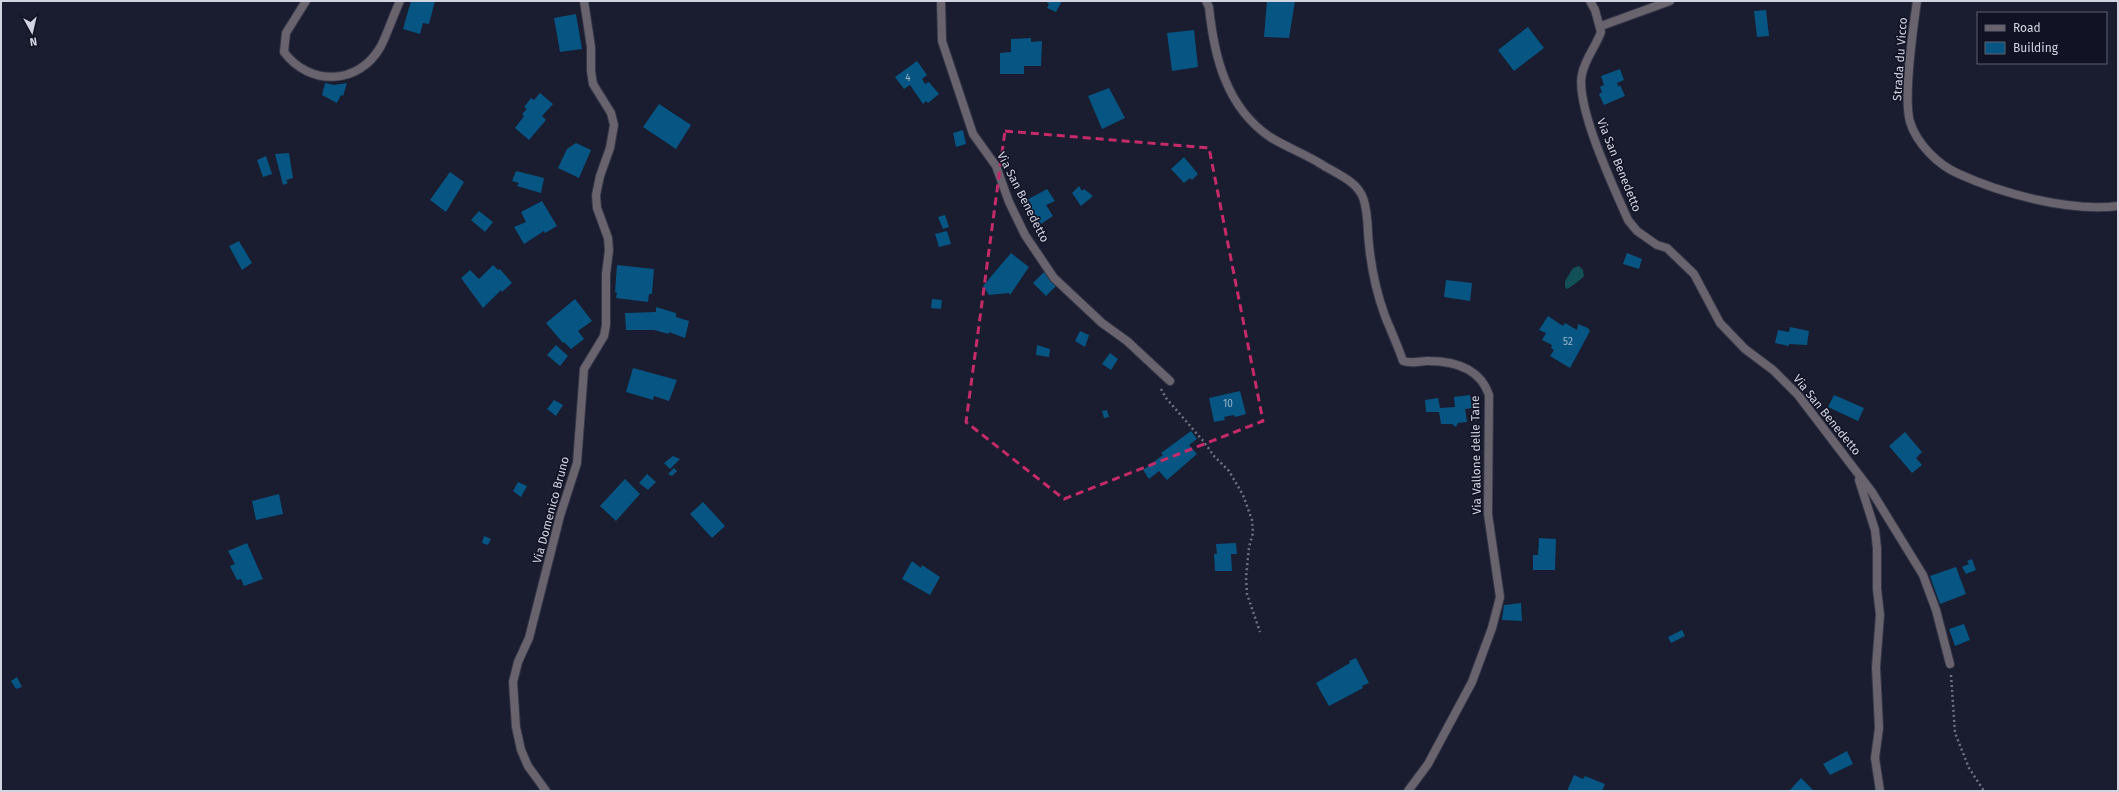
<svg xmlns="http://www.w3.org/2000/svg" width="2119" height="792" font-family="'Fira Sans',sans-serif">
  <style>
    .water { fill: #124f56 }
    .building { fill: #065582 }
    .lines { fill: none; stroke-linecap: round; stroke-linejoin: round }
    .street-casing { stroke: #343648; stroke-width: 10 }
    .path { stroke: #707282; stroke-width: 2.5; stroke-dasharray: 2 3; stroke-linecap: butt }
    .street { stroke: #69636d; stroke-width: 8 }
    .marked { fill: none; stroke: #c42b68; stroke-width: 3; stroke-dasharray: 8 5; stroke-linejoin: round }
    .labels { text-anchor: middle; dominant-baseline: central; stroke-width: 3; stroke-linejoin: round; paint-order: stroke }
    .number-label { font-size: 10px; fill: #9fb4c9 }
    .street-label { font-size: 12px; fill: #d2d4e1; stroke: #111325 }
  </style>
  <rect width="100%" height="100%" fill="#1a1c2f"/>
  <!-- water -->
  <path class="water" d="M1579,266l4,4 1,6c-1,2 -14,12 -17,13l-2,-2v-6l8,-13z"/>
  <!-- building -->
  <g class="building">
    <polygon points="411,1 435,1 429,24 423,23 420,34 403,29"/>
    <polygon points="1045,1 1062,1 1056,12 1047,8 1049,4"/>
    <polygon points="1267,1 1295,1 1289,38 1264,37"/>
    <polygon points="1766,10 1769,36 1757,37 1754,11"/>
    <polygon points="576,14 582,49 560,52 554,18"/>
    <polygon points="1528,27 1544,48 1514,71 1498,50"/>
    <polygon points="1194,30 1198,67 1172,71 1167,33"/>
    <polygon points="1031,38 1031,42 1042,41 1041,66 1024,66 1024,74 1000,74 1000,53 1011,52 1011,39"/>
    <polygon points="917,61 927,75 922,79 925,84 929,82 939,94 928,103 926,101 923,104 910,85 904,89 895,77"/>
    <polygon points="1620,69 1624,80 1617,83 1618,87 1620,85 1625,96 1604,105 1599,94 1602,92 1600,87 1604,85 1601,76"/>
    <polygon points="325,83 334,85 347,83 343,96 341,95 337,103 322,95"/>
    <polygon points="1109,88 1125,118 1102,129 1088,96"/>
    <polygon points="540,93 553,104 542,116 546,120 529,140 515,128 524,116 522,114 527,109 524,107 531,98 534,100"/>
    <polygon points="659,104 691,125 676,149 643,127"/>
    <polygon points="963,130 966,144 956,147 953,133"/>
    <polygon points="576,143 591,150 579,178 558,168 567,149"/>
    <polygon points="289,153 293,178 286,180 288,183 283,185 275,154"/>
    <polygon points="266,156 272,174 263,177 257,160"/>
    <polygon points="1184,157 1198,174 1192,180 1190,178 1184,183 1171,169"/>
    <polygon points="516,171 544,178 541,193 517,186 519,183 512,181"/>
    <polygon points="450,172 464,182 446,212 430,200"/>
    <polygon points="1079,186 1082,191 1084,189 1093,196 1081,206 1072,193"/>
    <polygon points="1047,189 1055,201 1046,205 1053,216 1035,228 1030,219 1035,215 1025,201"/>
    <polygon points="542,201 557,226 545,233 544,231 524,244 514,227 526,222 521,212"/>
    <polygon points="479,211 493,222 485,232 471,220"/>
    <polygon points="945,215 949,227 943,229 938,217"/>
    <polygon points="947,231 951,244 939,247 935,234"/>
    <polygon points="239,241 252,263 242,270 229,246"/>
    <polygon points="1011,253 1029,267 1010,295 1009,293 989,295 983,286"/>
    <polygon points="1627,253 1642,259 1639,269 1623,264"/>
    <polygon points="493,265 498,270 500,269 512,283 502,292 501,290 483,308 461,278 470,270 479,279"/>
    <polygon points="617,265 654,269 652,294 649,294 648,302 616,298 617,293 615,292"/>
    <polygon points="1044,272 1056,286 1046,296 1033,283"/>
    <polygon points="1446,280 1472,283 1470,301 1444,297"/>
    <polygon points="575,299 592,321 578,331 584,339 571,349 564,342 563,343 546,323"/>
    <polygon points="932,299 942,300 941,309 931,308"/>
    <polygon points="656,307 676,313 676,317 689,321 685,338 669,332 669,334 654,330 626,330 625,313 656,312"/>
    <polygon points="1548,316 1563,326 1565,323 1577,330 1578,324 1588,328 1590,331 1570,368 1550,356 1554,350 1551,348 1552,345 1542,340 1546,333 1539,330"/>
    <polygon points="1790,327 1809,331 1807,345 1789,344 1789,346 1775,343 1778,330 1789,332"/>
    <polygon points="1080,331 1089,335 1085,347 1075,341"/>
    <polygon points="556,345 568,356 560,366 547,355"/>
    <polygon points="1037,345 1050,349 1049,357 1036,355"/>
    <polygon points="1110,353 1118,359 1111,370 1102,364"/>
    <polygon points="633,368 677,380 669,401 654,396 653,400 626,392"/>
    <polygon points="1240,391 1246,414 1235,417 1234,415 1224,417 1225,420 1214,422 1209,398"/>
    <polygon points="1470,395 1472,408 1465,409 1467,422 1458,423 1456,427 1452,424 1441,424 1439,412 1426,412 1425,400 1438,398 1440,408 1455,407 1454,397"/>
    <polygon points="1834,395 1864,408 1858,421 1828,407"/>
    <polygon points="554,400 563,405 556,416 547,409"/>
    <polygon points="1107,410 1109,417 1104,418 1102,411"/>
    <polygon points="1191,431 1197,439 1189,445 1197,454 1167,480 1159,471 1149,479 1143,470 1163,455 1161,453"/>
    <polygon points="1905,432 1922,452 1916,458 1922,465 1912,473 1889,446"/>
    <polygon points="673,456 680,459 670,469 664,463"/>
    <polygon points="674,468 677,471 672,476 668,474"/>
    <polygon points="647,474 656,482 648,490 639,483"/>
    <polygon points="625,479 640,494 616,521 600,506"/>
    <polygon points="518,482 527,486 521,497 513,491"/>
    <polygon points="279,494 283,514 256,520 252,501"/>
    <polygon points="703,502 725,526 712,538 690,514"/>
    <polygon points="484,536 491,539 488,545 482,543"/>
    <polygon points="1539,538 1556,539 1555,570 1533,570 1533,555 1538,555"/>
    <polygon points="247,543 263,579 244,586 241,579 237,580 230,566 235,564 228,551"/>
    <polygon points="1236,543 1237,554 1231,554 1232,571 1215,571 1214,554 1217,554 1216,544"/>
    <polygon points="1972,559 1976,570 1966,574 1962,567 1969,564 1967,561"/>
    <polygon points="912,561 921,568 922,565 940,577 930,595 902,579"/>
    <polygon points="1956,567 1966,594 1940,604 1930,576"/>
    <polygon points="1521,603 1522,621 1502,620 1504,605"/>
    <polygon points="1964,624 1970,640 1955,646 1949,629"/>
    <polygon points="1682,630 1685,636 1671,643 1668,637"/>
    <polygon points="1356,658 1369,683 1362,686 1363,688 1329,706 1316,683 1350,663 1349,661"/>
    <polygon points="17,677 22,687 16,689 11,681"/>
    <polygon points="1847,751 1853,764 1830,775 1823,764"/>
    <polygon points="1574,775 1583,779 1585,776 1605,784 1602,791 1567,791"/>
    <polygon points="1801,778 1814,791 1789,791"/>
  </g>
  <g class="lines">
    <!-- street casing -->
    <g class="street-casing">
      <g id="street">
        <path d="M306,1l-20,32 -2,19c25,34 75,34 97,-6 7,-14 12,-30 19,-45"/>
        <polyline points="941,1 942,41 973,134 996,166 1009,202 1025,235 1054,278 1102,323 1127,341 1170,381"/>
        <path d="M1206,1l3,6c5,49 17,100 61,130 16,10 35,17 51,27 12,8 31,15 39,28 6,7 8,32 8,41 2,29 7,56 17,83 6,15 13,30 18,45 9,3 16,0 25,0 27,0 52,7 61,34l-1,119 12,83 -8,31 -20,54 -44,82 -20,27"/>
        <path d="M1590,1l5,9 6,22c-5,14 -16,27 -19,42 -7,32 32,114 46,146l9,11 20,14 10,3 27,26 26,49 25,26 28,21 25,25 74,97 51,83 13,35 14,54"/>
        <path d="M1917,1c-4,28 -14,96 -7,121 7,22 28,43 49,52 44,20 111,38 159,32"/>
        <polyline points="1601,26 1670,1"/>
        <polyline points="1859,480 1875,530 1877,548 1877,589 1880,615 1876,667 1879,728 1875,758 1880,791"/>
        <polyline points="546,791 528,766 521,750 516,727 513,682 518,662 529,638 560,516 577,463 584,369 604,336 606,325 606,274 609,250 608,238 597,208 596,195 600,176 610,148 614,125 611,113 593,84 591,71 591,47 584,1"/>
      </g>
    </g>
    <!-- path -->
    <g class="path">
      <polyline points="1161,389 1166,398 1204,442 1214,456 1229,471 1243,495 1252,520 1253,533 1249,547 1246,578 1247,594 1260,632"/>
      <polyline points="1951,675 1955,733 1969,768 1984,791"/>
    </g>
    <!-- street -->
    <use href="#street" class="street"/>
  </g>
  <!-- marked area -->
  <path class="marked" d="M1005,131l204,17 54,273 -199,78 -98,-77z"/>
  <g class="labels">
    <!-- number labels -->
    <g class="number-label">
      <text x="908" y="78">4</text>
      <text x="1568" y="342">52</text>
      <text x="1228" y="404">10</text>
    </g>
    <!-- street labels -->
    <g class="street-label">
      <text transform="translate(1900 59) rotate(-86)">Strada du Vicco</text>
      <text transform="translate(1619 165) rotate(68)">Via San Benedetto</text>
      <text transform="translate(1023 197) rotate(63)">Via San Benedetto</text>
      <text transform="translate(1827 415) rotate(51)">Via San Benedetto</text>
      <text transform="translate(1476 455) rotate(-91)">Via Vallone delle Tane</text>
      <text transform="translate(551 510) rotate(-75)">Via Domenico Bruno</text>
    </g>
  </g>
  <!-- border -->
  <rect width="2119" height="792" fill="none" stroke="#d2d4e1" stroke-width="4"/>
  <!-- legend -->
  <rect x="1977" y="12" width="130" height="52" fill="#111325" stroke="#5e6070"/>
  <rect x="1985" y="25" width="20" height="6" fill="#69636d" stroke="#5e6070"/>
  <text x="2013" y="32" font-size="12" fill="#d2d4e1">Road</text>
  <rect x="1985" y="42" width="20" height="12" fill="#065582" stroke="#5e6070"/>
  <text x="2013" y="52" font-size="12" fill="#d2d4e1">Building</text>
  <!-- north arrow -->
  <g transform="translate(32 32) rotate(172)" stroke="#111325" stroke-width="3" paint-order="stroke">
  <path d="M0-3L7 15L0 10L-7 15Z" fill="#d2d4e1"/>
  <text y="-6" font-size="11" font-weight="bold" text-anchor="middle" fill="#d2d4e1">N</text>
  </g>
</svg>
